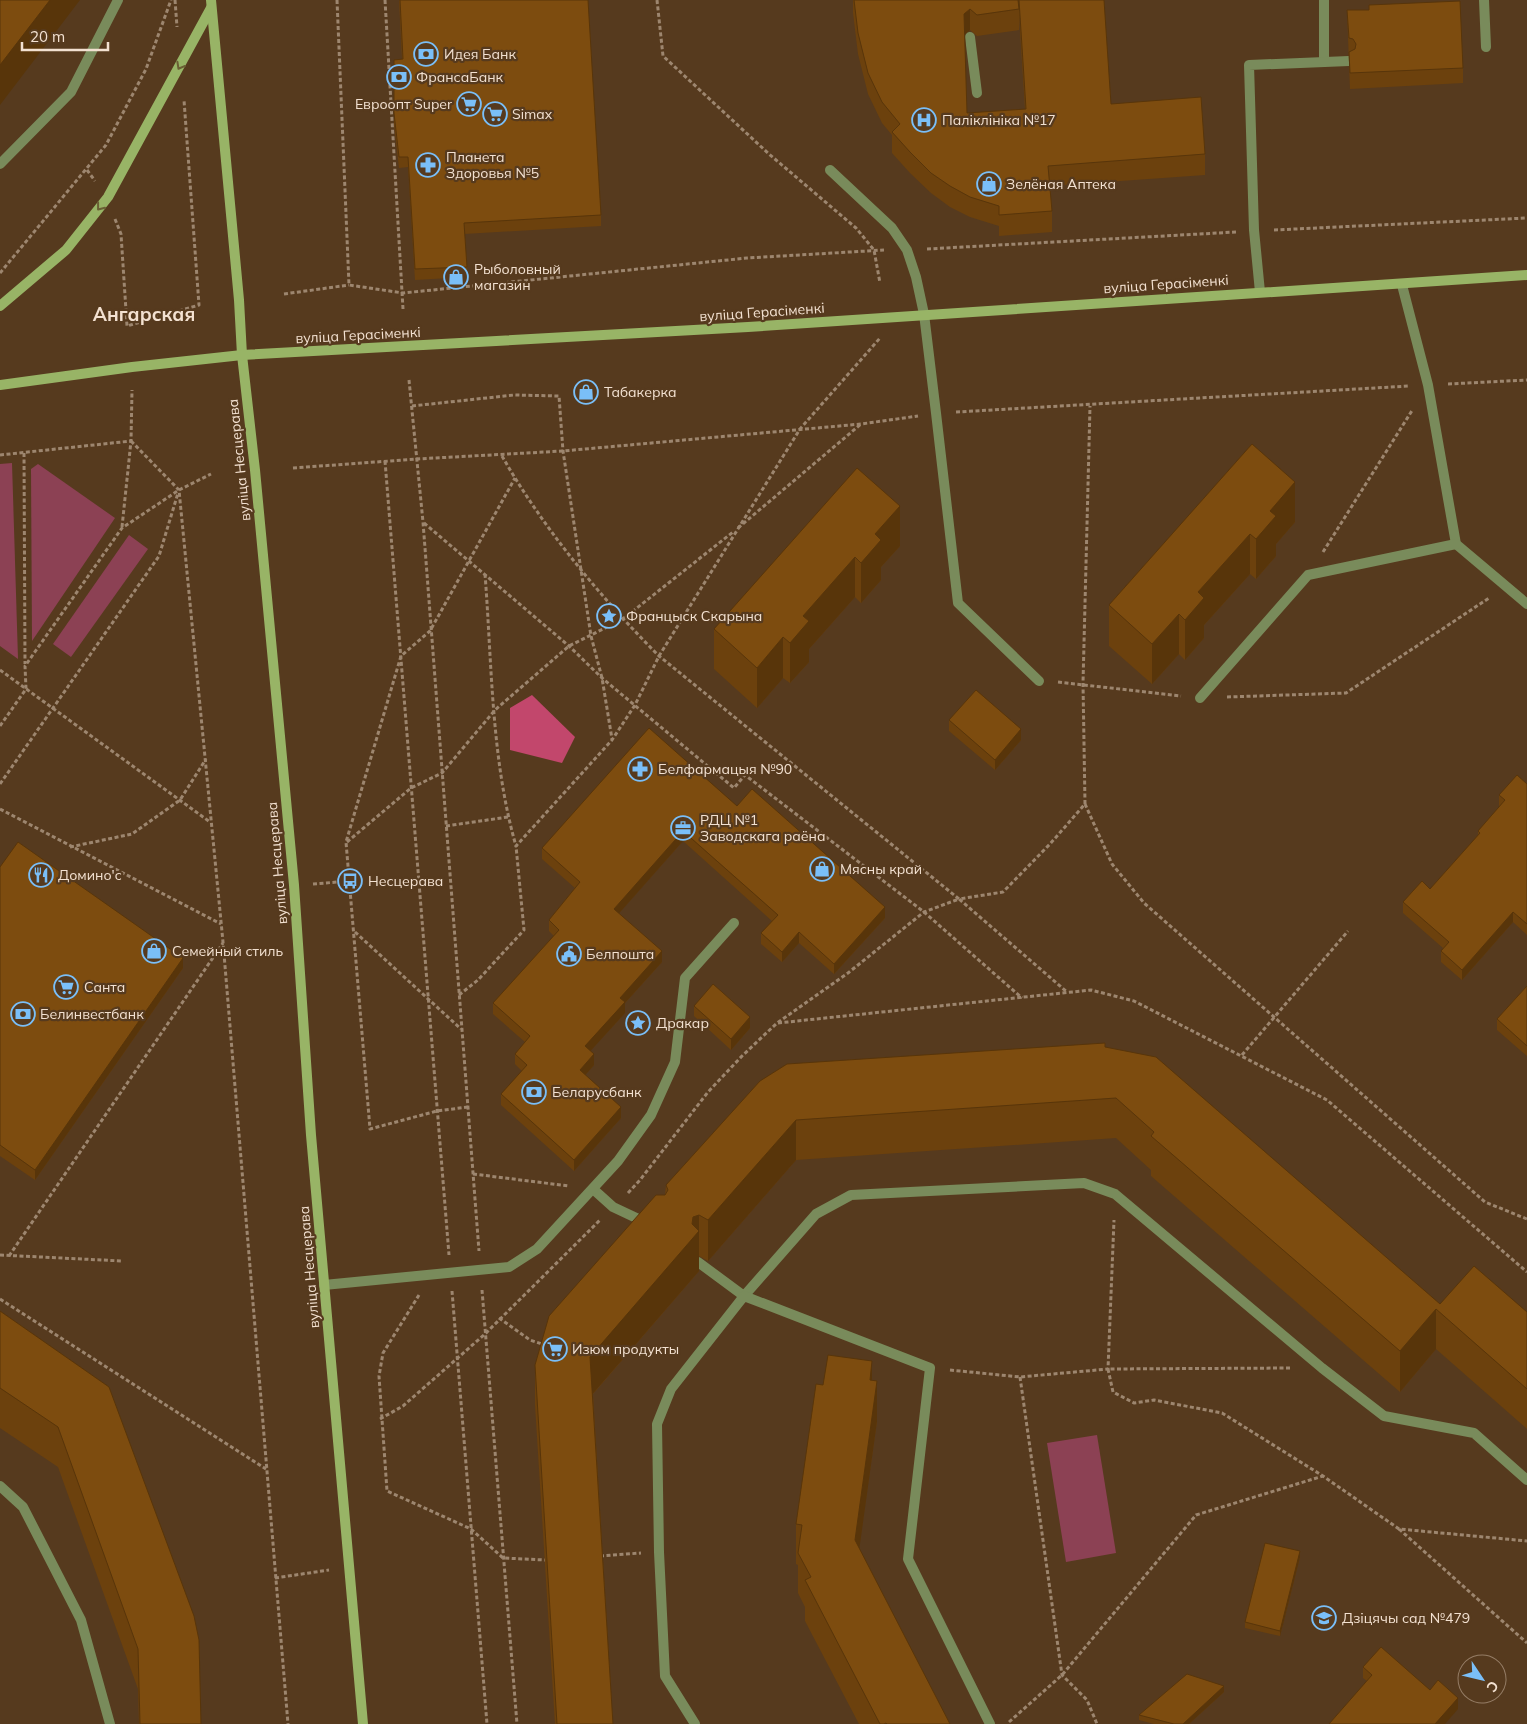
<svg xmlns="http://www.w3.org/2000/svg" width="1527" height="1724" font-family="Mulish,sans-serif">
  <style>
    .green { fill: #8c4154 }
    .forest { fill: #c2476c }
    .lines { fill: none; stroke-linecap: round; stroke-linejoin: round }
    .path { stroke: #9d866f; stroke-width: 3; stroke-dasharray: 4 2.5; stroke-linecap: butt }
    .lane { stroke: #798b5b; stroke-width: 10 }
    .secondary { stroke: #98b466; stroke-width: 10 }
    .wall { fill: #6c410d; fill-rule: evenodd }
    .shaded-wall { fill: #58350a }
    .building { fill: #7d4c0f; stroke: #58350a }
    .oneway { stroke: #6a5f34 }
    .labels { text-anchor: middle; dominant-baseline: central; stroke-width: 4.5; stroke-linejoin: round; paint-order: stroke }
    .poi-label { font-size: 14px; fill: #f3e1d1; stroke: #563a1e; text-anchor: start }
    .street-label { font-size: 14px; fill: #f3e1d1; stroke: #563a1e }
    .district-label { font-size: 19px; font-weight: bold; fill: #f3e1d1; stroke: #563a1e }
  </style>
  <rect width="100%" height="100%" fill="#563a1e"/>
  <!-- green -->
  <g class="green">
    <polygon points="12,463 18,659 0,646 0,464"/>
    <polygon points="38,464 115,518 32,641 31,469"/>
    <polygon points="129,535 148,549 71,657 53,644"/>
    <polygon points="1097,1435 1116,1553 1066,1562 1047,1443"/>
  </g>
  <!-- forest -->
  <polygon class="forest" points="532,695 575,737 562,763 510,750 510,708"/>
  <g class="lines">
    <!-- path -->
    <g class="path">
      <polyline points="175,0 177,27"/>
      <polyline points="337,0 349,285 403,293 747,258 884,250"/>
      <polyline points="385,0 403,309"/>
      <polyline points="657,0 663,56 769,154 856,228 874,250 880,283"/>
      <polyline points="87,170 95,181"/>
      <polyline points="115,219 121,234 127,326 199,305 184,100"/>
      <polyline points="1274,230 1527,218"/>
      <polyline points="927,249 1236,232"/>
      <polyline points="0,273 106,145 146,69 171,0"/>
      <polyline points="284,294 349,285"/>
      <polyline points="409,380 423,522 479,1251"/>
      <polyline points="1448,384 1527,380"/>
      <polyline points="412,406 514,395 559,396 563,451 591,636 602,678 612,739"/>
      <polyline points="956,412 1409,386"/>
      <polyline points="131,441 179,490 223,942 288,1724"/>
      <polyline points="24,453 25,664"/>
      <polyline points="0,455 131,441"/>
      <path d="M502,456c41,72 99,142 157,200l300,243 44,-7 47,-48 35,-40 -2,-121 7,-277"/>
      <polyline points="385,461 449,1255"/>
      <polyline points="293,468 417,459 563,451 861,424 918,416"/>
      <polyline points="424,523 569,646 602,678 734,788 745,775 924,912 1022,998"/>
      <polyline points="122,527 131,441 132,390"/>
      <polyline points="738,528 861,424"/>
      <polyline points="1323,552 1413,409"/>
      <path d="M485,574c7,90 6,185 31,272l96,-106 23,-35 24,-49 141,-227 80,-91"/>
      <polyline points="0,670 210,822"/>
      <polyline points="1058,682 1181,696"/>
      <polyline points="1227,697 1346,693 1489,598"/>
      <polyline points="0,726 26,689 25,666 122,528 179,490 211,474"/>
      <polyline points="0,784 159,556 178,493"/>
      <polyline points="1085,804 1112,864 1144,903 1485,1202 1527,1219"/>
      <polyline points="0,809 221,924"/>
      <polyline points="446,826 508,817"/>
      <polyline points="347,842 411,788 442,773 495,710 569,646 623,619 733,532"/>
      <polyline points="70,847 132,834 180,800 206,759"/>
      <polyline points="313,884 350,881"/>
      <polyline points="355,932 461,1029"/>
      <polyline points="459,995 478,980 524,930 516,846"/>
      <polyline points="778,1023 1091,990 1134,1001 1327,1100 1527,1272"/>
      <polyline points="1242,1055 1348,931"/>
      <polyline points="468,1107 437,1111 370,1129 346,842 401,656 430,631 515,478"/>
      <polyline points="473,1174 569,1186"/>
      <polyline points="628,1193 640,1180 708,1092 742,1056 777,1023 848,973 924,912 959,899 1067,992"/>
      <polyline points="0,1255 122,1261"/>
      <polyline points="9,1256 223,943"/>
      <polyline points="482,1290 517,1724"/>
      <polyline points="452,1291 487,1724"/>
      <polyline points="419,1295 383,1353 379,1376 387,1491 471,1529 503,1558 545,1560"/>
      <polyline points="0,1299 266,1469"/>
      <polyline points="499,1318 530,1340 545,1345"/>
      <polyline points="1290,1368 1108,1369 1113,1392 1134,1403 1154,1400 1222,1413 1323,1476 1399,1529 1527,1541"/>
      <polyline points="950,1370 1020,1377 1108,1369 1114,1220"/>
      <polyline points="1020,1377 1062,1675 1087,1700 1097,1724"/>
      <polyline points="380,1419 403,1406 485,1334 600,1220"/>
      <polyline points="1399,1529 1527,1643"/>
      <polyline points="600,1556 641,1553"/>
      <polyline points="275,1578 329,1570"/>
      <polyline points="1009,1722 1062,1675 1196,1515 1323,1476"/>
    </g>
    <!-- lane -->
    <g class="lane">
      <polyline points="1324,0 1324,62"/>
      <polyline points="1484,0 1486,47"/>
      <polyline points="970,37 977,93"/>
      <polyline points="0,164 71,92 118,0"/>
      <polyline points="830,170 892,228 907,250 916,277 924,314 936,413 958,603 1039,681"/>
      <polyline points="1402,285 1428,385 1456,544 1527,604"/>
      <polyline points="1260,292 1254,230 1249,65 1349,61"/>
      <polyline points="1200,698 1308,575 1456,544"/>
      <polyline points="593,1189 613,1207 647,1223"/>
      <polyline points="698,1262 744,1296 816,1214 851,1195 1084,1183 1115,1194 1322,1368 1384,1416 1474,1433 1527,1480"/>
      <polyline points="324,1285 509,1267 537,1249 618,1161 651,1115 675,1062 685,978 734,923"/>
      <polyline points="0,1486 23,1507 81,1620 110,1724"/>
      <polyline points="695,1724 665,1676 659,1552 657,1424 671,1389 744,1296 930,1368 908,1559 990,1724"/>
    </g>
    <!-- secondary -->
    <g class="secondary">
      <polyline points="211,0 239,300 242,355 255,470 294,885 311,1135 363,1724"/>
      <polyline points="0,306 66,250 108,197 211,8"/>
      <polyline points="0,385 132,367 242,355 748,327 1527,275"/>
    </g>
  </g>
  <!-- wall -->
  <g class="wall">
    <polygon points="399,0 601,215 601,226 464,234 467,267 467,277 415,280 408,167 399,168 394,123 394,60 402,59"/>
    <path d="M853,0h165l1,9v-9l92,104 94,50v21l-155,11 2,25v21l-53,4v-10l-29,-9 -20,-10 -19,-14 -21,-20 -18,-20v-18l-10,-12 -14,-29 -10,-40 -5,-41zM1019,16l6,93 -58,4 -3,-79 6,-4 7,6 42,-6z"/>
    <polygon points="1347,10 1463,68 1463,83 1350,89"/>
    <polygon points="1252,444 1295,522 1276,544 1276,556 1256,579 1250,574 1204,625 1204,638 1185,660 1179,654 1152,684 1109,646 1109,605"/>
    <polygon points="900,506 900,546 881,567 881,580 861,603 855,597 809,649 809,662 790,683 783,678 757,708 714,669 714,629"/>
    <polygon points="949,720 1021,740 995,770 949,731"/>
    <polygon points="1527,784 1527,935 1513,922 1462,980 1441,962 1441,951 1443,948 1403,913 1403,902 1430,889 1478,835 1478,831 1500,807 1499,806 1499,795"/>
    <polygon points="737,806 885,918 834,974 799,943 782,962 761,944 761,933 772,921 683,841 619,913 662,962 625,1003 625,1013 590,1051 594,1065 585,1075 621,1118 574,1171 501,1105 501,1094 522,1071 515,1064 515,1054 525,1042 493,1014 493,1003 554,936 549,931 549,920 575,888 542,859 542,848"/>
    <polygon points="0,867 183,968 35,1180 0,1156"/>
    <polygon points="1527,986 1527,1056 1497,1030 1497,1019"/>
    <polygon points="694,1006 750,1028 731,1050 694,1016"/>
    <polygon points="1105,1047 1440,1304 1527,1312 1527,1429 1436,1349 1400,1392 1151,1176 1151,1170 1116,1138 796,1160 708,1261 699,1256 699,1271 593,1394 613,1724 555,1724 535,1405 535,1365 665,1195 666,1185 760,1081"/>
    <polygon points="0,1311 109,1387 201,1724 139,1724 138,1689 58,1467 0,1428"/>
    <polygon points="872,1380 877,1421 859,1548 950,1724 859,1724 805,1621 805,1607 798,1593 798,1565 796,1564 796,1524 823,1385"/>
    <polygon points="1300,1557 1280,1636 1245,1628 1245,1622"/>
    <polygon points="1363,1667 1430,1690 1458,1709 1367,1681 1363,1678"/>
    <polygon points="1224,1692 1189,1724 1154,1724 1139,1720 1139,1715"/>
  </g>
  <!-- shaded-wall -->
  <g class="shaded-wall">
    <polygon points="50,0 80,0 0,105 0,65"/>
    <polygon points="970,9 970,30 964,35 964,14"/>
    <polygon points="1295,482 1295,522 1276,544 1276,556 1256,579 1256,539 1270,511"/>
    <polygon points="900,506 900,546 881,567 881,580 861,603 861,563 875,534"/>
    <polygon points="1250,534 1250,574 1204,625 1204,638 1185,660 1185,620 1198,592"/>
    <polygon points="855,557 855,597 809,649 809,662 790,683 790,643 803,616"/>
    <polygon points="1179,614 1179,654 1152,684 1152,644"/>
    <polygon points="783,637 783,678 757,708 757,668"/>
    <polygon points="1021,729 1021,740 995,770 995,760"/>
    <polygon points="683,831 683,841 614,919 614,909"/>
    <polygon points="885,907 885,918 834,974 834,964"/>
    <polygon points="1513,912 1513,922 1462,980 1462,970"/>
    <polygon points="799,932 799,943 782,962 782,952"/>
    <polygon points="662,951 662,962 625,1003 625,1013 585,1057 585,1046 620,998"/>
    <polygon points="183,958 183,968 35,1180 35,1170"/>
    <polygon points="750,1017 750,1028 731,1050 731,1039"/>
    <polygon points="594,1054 594,1065 580,1081 580,1070"/>
    <polygon points="621,1107 621,1118 574,1171 574,1160"/>
    <polygon points="796,1120 796,1160 708,1261 708,1220"/>
    <polygon points="699,1215 699,1271 590,1397 590,1357 692,1224 693,1217"/>
    <polygon points="1436,1309 1436,1349 1400,1392 1400,1351"/>
    <polygon points="872,1361 872,1401 870,1380"/>
    <polygon points="877,1381 877,1421 855,1580 855,1540"/>
    <polygon points="1300,1551 1300,1557 1280,1636 1280,1631"/>
    <polygon points="1224,1686 1224,1692 1189,1724 1183,1724"/>
    <polygon points="1458,1698 1458,1709 1445,1724 1435,1724"/>
  </g>
  <!-- building -->
  <g class="building">
    <polygon points="0,0 50,0 0,65"/>
    <polygon points="400,0 588,0 601,215 464,223 467,267 415,269 408,157 399,157 394,113 394,60 403,59"/>
    <polygon points="854,0 1018,0 1019,9 977,15 970,9 964,14 967,113 1026,109 1019,0 1104,0 1111,104 1201,97 1205,154 1048,166 1052,211 999,215 999,206 970,197 950,186 931,173 910,152 892,132 900,124 882,102 868,73 858,33"/>
    <polygon points="1460,1 1463,68 1350,73 1349,52 1355,49 1356,44 1353,39 1349,38 1347,10 1369,10 1369,5"/>
    <polygon points="1252,444 1295,482 1270,511 1276,516 1256,539 1250,534 1198,592 1204,598 1185,620 1179,614 1152,644 1109,605"/>
    <polygon points="857,468 900,506 875,534 881,540 861,563 855,557 803,616 809,621 790,643 783,637 757,668 714,629"/>
    <polygon points="976,690 1021,729 995,760 949,720"/>
    <polygon points="649,728 737,806 752,789 885,907 834,964 799,932 782,952 761,933 778,915 683,831 614,909 662,951 620,998 625,1002 585,1046 594,1054 580,1070 621,1107 574,1160 501,1094 527,1065 515,1054 530,1036 493,1003 559,930 549,920 580,882 542,848"/>
    <polygon points="1517,775 1527,784 1527,924 1513,912 1462,970 1441,951 1449,942 1403,902 1422,881 1430,889 1480,833 1478,831 1505,800 1499,795"/>
    <polygon points="18,842 183,958 35,1170 0,1145 0,867"/>
    <polygon points="713,984 750,1017 731,1039 694,1006"/>
    <polygon points="1527,986 1527,1046 1497,1019"/>
    <polygon points="1105,1043 1105,1047 1156,1057 1440,1304 1474,1266 1527,1312 1527,1389 1436,1309 1400,1351 1151,1136 1154,1132 1116,1098 796,1120 708,1220 699,1215 693,1217 692,1224 699,1231 590,1357 613,1724 557,1724 535,1365 549,1316 656,1195 665,1195 668,1190 666,1185 760,1081 787,1064"/>
    <polygon points="0,1311 109,1387 194,1616 199,1640 201,1724 140,1724 138,1649 58,1427 0,1388"/>
    <polygon points="828,1355 872,1361 870,1380 877,1381 855,1540 950,1724 887,1724 886,1723 884,1724 880,1724 805,1580 811,1577 798,1553 802,1525 796,1524 816,1384 823,1385"/>
    <polygon points="1265,1543 1300,1551 1280,1631 1245,1622"/>
    <polygon points="1381,1647 1430,1690 1438,1680 1458,1698 1435,1724 1329,1724 1372,1675 1363,1667"/>
    <polygon points="1187,1674 1224,1686 1183,1724 1174,1724 1139,1715"/>
  </g>
  <!-- one-way arrows -->
  <defs><path id="oneway-chevron" d="M-2-3.5L2.5 0L-2 3.5" fill="none" stroke-width="1.6" stroke-linecap="round" stroke-linejoin="round" transform="scale(1.25)"/></defs>
  <g class="oneway">
    <use href="#oneway-chevron" transform="translate(180 66) rotate(119)"/>
    <use href="#oneway-chevron" transform="translate(100 207) rotate(128)"/>
  </g>
  <!-- icons -->
  <defs>
    <g id="bank-ring" transform="scale(1.25)"><circle r="9.5" fill="#563a1e" stroke="#7abff8" stroke-width="1.5"/><path d="M-6-4H6V4H-6ZM0-2.3a2.3 2.3 0 1 0 0 4.6a2.3 2.3 0 1 0 0-4.6Z" fill="#7abff8"/></g>
    <g id="supermarket-ring" transform="scale(1.25)"><circle r="9.5" fill="#563a1e" stroke="#7abff8" stroke-width="1.5"/><path d="M-6-5.5h2.5l.6 2H6L4.5 2H-2.5L-4.4-4H-6ZM-1.5 3.2a1.3 1.3 0 1 0 .1 0ZM3 3.2a1.3 1.3 0 1 0 .1 0Z" fill="#7abff8"/></g>
    <g id="hospital-ring" transform="scale(1.25)"><circle r="9.5" fill="#563a1e" stroke="#7abff8" stroke-width="1.5"/><path d="M-5-5h3v3.5h4V-5h3V5h-3V1.5h-4V5h-3Z" fill="#7abff8"/></g>
    <g id="pharmacy-ring" transform="scale(1.25)"><circle r="9.5" fill="#563a1e" stroke="#7abff8" stroke-width="1.5"/><path d="M-2-6h4v4h4v4h-4v4h-4v-4h-4v-4h4Z" fill="#7abff8"/></g>
    <g id="shop-ring" transform="scale(1.25)"><circle r="9.5" fill="#563a1e" stroke="#7abff8" stroke-width="1.5"/><path d="M-5-2.5h2.3a2.7 3.5 0 0 1 5.4 0H5L5.5 6h-11ZM-1.5-2.5h3a1.5 2.3 0 0 0-3 0Z" fill="#7abff8"/></g>
    <g id="sight-ring" transform="scale(1.25)"><circle r="9.5" fill="#563a1e" stroke="#7abff8" stroke-width="1.5"/><path d="M0-6L1.8-2.2L6-1.7L2.9 1.2L3.7 5.4L0 3.3L-3.7 5.4L-2.9 1.2L-6-1.7L-1.8-2.2Z" fill="#7abff8"/></g>
    <g id="office-ring" transform="scale(1.25)"><circle r="9.5" fill="#563a1e" stroke="#7abff8" stroke-width="1.5"/><path d="M-6-3h4V-5.5h4V-3h4V5H-6ZM-1-4.5V-3h2v-1.5ZM-6 0V1H6V0Z" fill="#7abff8"/></g>
    <g id="restaurant-ring" transform="scale(1.25)"><circle r="9.5" fill="#563a1e" stroke="#7abff8" stroke-width="1.5"/><path d="M-5-6h1v4h1v-4h1v4h1v-4h1v5L-1.5 .5V6h-2V.5L-5-1ZM5-6V6H3V1.5H1.5Q1.5-4 5-6Z" fill="#7abff8"/></g>
    <g id="bus-ring" transform="scale(1.25)"><circle r="9.5" fill="#563a1e" stroke="#7abff8" stroke-width="1.5"/><path d="M-5-6H5V4H4V6H2V4H-2V6H-4V4H-5ZM-3.5-4V0h7V-4ZM-3.5 1.2v1.5H-2V1.2ZM2 1.2v1.5H3.5V1.2Z" fill="#7abff8"/></g>
    <g id="civic-ring" transform="scale(1.25)"><circle r="9.5" fill="#563a1e" stroke="#7abff8" stroke-width="1.5"/><path d="M-.6-6.5H3V-4.5H.6V-3L4-1V1h2V6H-6V1h2V-1L-.6-3ZM-1.2 2.5V6h2.4V2.5Z" fill="#7abff8"/></g>
    <g id="school-ring" transform="scale(1.25)"><circle r="9.5" fill="#563a1e" stroke="#7abff8" stroke-width="1.5"/><path d="M0-5L7-2L0 1L-7-2ZM-4 1L0 2.5L4 1V4Q0 6-4 4Z" fill="#7abff8"/></g>
  </defs>
  <g fill-rule="evenodd">
    <use href="#bank-ring" x="426" y="54"/>
    <use href="#bank-ring" x="399" y="77"/>
    <use href="#supermarket-ring" x="469" y="104"/>
    <use href="#supermarket-ring" x="495" y="114"/>
    <use href="#hospital-ring" x="924" y="120"/>
    <use href="#pharmacy-ring" x="428" y="165"/>
    <use href="#shop-ring" x="989" y="184"/>
    <use href="#shop-ring" x="456" y="277"/>
    <use href="#shop-ring" x="586" y="392"/>
    <use href="#sight-ring" x="609" y="616"/>
    <use href="#pharmacy-ring" x="640" y="769"/>
    <use href="#office-ring" x="683" y="828"/>
    <use href="#shop-ring" x="822" y="869"/>
    <use href="#restaurant-ring" x="41" y="875"/>
    <use href="#bus-ring" x="350" y="881"/>
    <use href="#shop-ring" x="154" y="951"/>
    <use href="#civic-ring" x="569" y="954"/>
    <use href="#supermarket-ring" x="66" y="987"/>
    <use href="#bank-ring" x="23" y="1014"/>
    <use href="#sight-ring" x="638" y="1023"/>
    <use href="#bank-ring" x="534" y="1092"/>
    <use href="#supermarket-ring" x="555" y="1349"/>
    <use href="#school-ring" x="1324" y="1618"/>
  </g>
  <g class="labels">
    <!-- poi labels -->
    <g class="poi-label">
      <text x="444" y="54">Идея Банк</text>
      <text x="416" y="77">ФрансаБанк</text>
      <text x="452" y="104" text-anchor="end">Евроопт Super</text>
      <text x="512" y="114">Simax</text>
      <text x="942" y="120">Паліклініка №17</text>
      <text x="446" y="157">Планета<tspan x="446" dy="16">Здоровья №5</tspan></text>
      <text x="1006" y="184">Зелёная Аптека</text>
      <text x="474" y="269">Рыболовный<tspan x="474" dy="16">магазин</tspan></text>
      <text x="604" y="392">Табакерка</text>
      <text x="626" y="616">Францыск Скарына</text>
      <text x="658" y="769">Белфармацыя №90</text>
      <text x="700" y="820">РДЦ №1<tspan x="700" dy="16">Заводскага раёна</tspan></text>
      <text x="840" y="869">Мясны край</text>
      <text x="58" y="875">Домино'c</text>
      <text x="368" y="881">Несцерава</text>
      <text x="172" y="951">Семейный стиль</text>
      <text x="586" y="954">Белпошта</text>
      <text x="84" y="987">Санта</text>
      <text x="40" y="1014">Белинвестбанк</text>
      <text x="656" y="1023">Дракар</text>
      <text x="552" y="1092">Беларусбанк</text>
      <text x="572" y="1349">Изюм продукты</text>
      <text x="1342" y="1618">Дзіцячы сад №479</text>
    </g>
    <!-- street labels -->
    <g class="street-label">
      <text transform="translate(1166 284) rotate(-4)">вуліца Герасіменкі</text>
      <text transform="translate(762 312) rotate(-4)">вуліца Герасіменкі</text>
      <text transform="translate(358 335) rotate(-3)">вуліца Герасіменкі</text>
      <text transform="translate(239 460) rotate(-96)">вуліца Несцерава</text>
      <text transform="translate(277 863) rotate(-95)">вуліца Несцерава</text>
      <text transform="translate(309 1267) rotate(-95)">вуліца Несцерава</text>
    </g>
    <!-- district labels -->
    <g class="district-label">
      <text x="144" y="314">Ангарская</text>
    </g>
  </g>
  <!-- north arrow -->
  <g transform="translate(1482 1679) rotate(125)"><circle r="24" fill="#563a1e" stroke="#957d66"/>
  <path d="M0-4L9 19L0 12L-9 19Z" fill="#7abff8"/>
  <text y="-8" font-size="14" font-weight="bold" text-anchor="middle" fill="#f3e1d1">С</text>
  </g>
  <!-- scale -->
  <path d="M22 42v8h86v-8" fill="none" stroke="#f3e1d1" stroke-width="2.5"/>
  <text x="30" y="42" font-size="15" fill="#f3e1d1" stroke="#563a1e" stroke-width="4" paint-order="stroke">20 m</text>
</svg>
